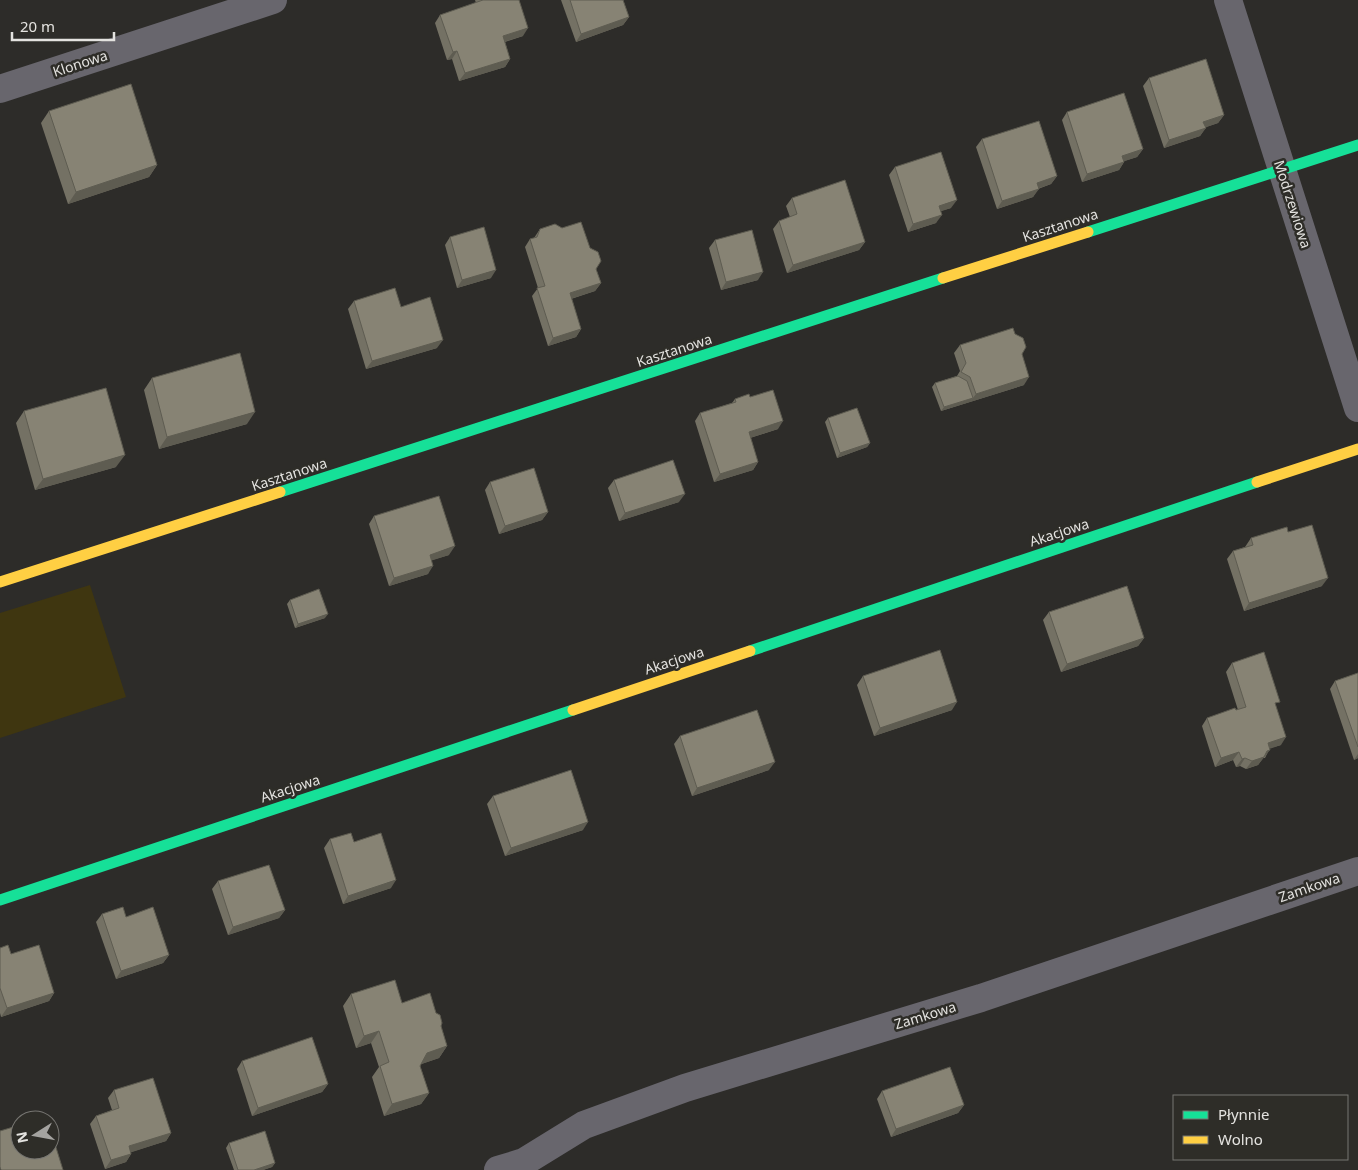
<svg xmlns="http://www.w3.org/2000/svg" width="1358" height="1170" font-family="'Noto Sans',sans-serif">
  <style>
    .green { fill: #3f3610 }
    .lines { fill: none; stroke-linecap: round; stroke-linejoin: round }
    .street { stroke: #68666d; stroke-width: 28 }
    .fast { stroke: #16e098; stroke-width: 11 }
    .slow { stroke: #ffcf43; stroke-width: 11 }
    .wall { fill: #747164 }
    .shaded-wall { fill: #5e5c51 }
    .building { fill: #878374; stroke: #5e5c51 }
    .labels { text-anchor: middle; dominant-baseline: central; stroke-width: 5; stroke-linejoin: round; paint-order: stroke }
    .street-label { font-size: 14px; fill: #e4e3e0; stroke: #2e2d28 }
  </style>
  <rect width="100%" height="100%" fill="#2d2c29"/>
  <!-- green -->
  <polygon class="green" points="90,585 126,697 0,738 0,613"/>
  <g class="lines">
    <!-- street -->
    <g class="street">
      <polyline points="1228,0 1358,408"/>
      <polyline points="0,89 273,0"/>
      <polyline points="498,1170 524,1162 584,1125 685,1088 981,998 1358,871"/>
    </g>
    <!-- fast -->
    <g class="fast">
      <polyline points="1088,232 1358,145"/>
      <polyline points="280,492 943,278"/>
      <polyline points="750,651 1257,482"/>
      <polyline points="0,900 573,710"/>
    </g>
    <!-- slow -->
    <g class="slow">
      <polyline points="943,278 1088,232"/>
      <polyline points="1257,482 1358,449"/>
      <polyline points="0,582 280,492"/>
      <polyline points="573,710 750,651"/>
    </g>
  </g>
  <!-- wall -->
  <g class="wall">
    <polygon points="475,0 519,0 523,36 505,42 510,59 505,67 459,81 452,59 447,60 435,23 440,15 476,3"/>
    <polygon points="561,0 623,0 629,17 623,25 576,42"/>
    <polygon points="1149,78 1224,115 1218,123 1206,127 1200,136 1164,148 1143,86"/>
    <polygon points="49,111 157,165 149,177 68,204 41,123"/>
    <polygon points="1067,112 1143,149 1137,157 1124,161 1124,162 1119,170 1082,182 1062,120"/>
    <polygon points="982,139 1057,176 1051,184 1038,189 1033,197 997,209 976,147"/>
    <polygon points="895,167 951,208 940,211 936,223 908,232 889,175"/>
    <polygon points="792,198 865,242 859,250 787,273 773,229 779,221 790,217 786,206"/>
    <polygon points="540,229 596,269 601,283 595,291 571,299 581,329 576,337 548,346 532,296 538,288 525,247 530,239 534,238"/>
    <polygon points="450,237 491,278 457,288 445,245"/>
    <polygon points="715,240 758,280 721,290 709,248"/>
    <polygon points="354,301 401,307 437,348 366,369 348,309"/>
    <polygon points="960,345 1022,354 1024,385 941,411 932,387 935,383 957,376 960,371 954,353"/>
    <polygon points="152,378 247,424 159,449 144,390"/>
    <polygon points="750,397 778,429 750,438 758,462 753,470 714,482 695,421 700,413 732,403 735,399"/>
    <polygon points="24,411 116,467 35,490 16,423"/>
    <polygon points="828,418 870,443 867,447 837,458 825,422"/>
    <polygon points="614,480 679,502 619,521 608,488"/>
    <polygon points="490,482 548,512 542,520 499,534 485,490"/>
    <polygon points="374,516 449,555 432,560 428,574 389,586 369,524"/>
    <polygon points="1288,532 1322,586 1244,611 1227,559 1233,551 1245,547 1251,538"/>
    <polygon points="290,600 325,618 295,628 287,604"/>
    <polygon points="1049,612 1144,638 1138,646 1061,672 1043,620"/>
    <polygon points="1232,663 1276,707 1281,745 1270,748 1265,758 1263,758 1258,765 1246,769 1240,766 1236,767 1233,760 1215,767 1202,726 1207,718 1238,710 1226,672"/>
    <polygon points="1358,673 1358,758 1354,760 1330,689 1335,681"/>
    <polygon points="863,676 952,710 874,736 857,685"/>
    <polygon points="680,736 769,770 692,796 674,744"/>
    <polygon points="493,796 583,830 505,856 487,804"/>
    <polygon points="330,839 354,842 391,888 343,904 324,848"/>
    <polygon points="218,881 285,910 279,918 228,935 212,889"/>
    <polygon points="102,914 169,955 163,963 116,979 96,922"/>
    <polygon points="0,948 11,954 54,993 49,1001 1,1017 0,1013"/>
    <polygon points="351,994 402,1003 441,1026 447,1046 439,1058 421,1064 420,1066 429,1093 421,1104 384,1116 372,1077 379,1067 371,1043 356,1048 343,1006"/>
    <polygon points="242,1061 328,1084 322,1092 252,1116 237,1069"/>
    <polygon points="114,1090 171,1133 166,1141 131,1152 131,1154 126,1162 105,1169 90,1124 96,1116 112,1110 108,1098"/>
    <polygon points="882,1091 964,1105 958,1113 891,1137 877,1099"/>
    <polygon points="229,1143 275,1163 272,1167 263,1170 234,1170 226,1148"/>
  </g>
  <!-- shaded-wall -->
  <g class="shaded-wall">
    <polygon points="629,17 623,25 576,42 581,34"/>
    <polygon points="528,28 523,36 497,44 503,36"/>
    <polygon points="457,51 452,59 447,60 453,52"/>
    <polygon points="510,59 505,67 459,81 465,73"/>
    <polygon points="1224,115 1218,123 1198,130 1203,122"/>
    <polygon points="1206,128 1200,136 1164,148 1169,140"/>
    <polygon points="1143,149 1137,157 1116,164 1122,156"/>
    <polygon points="1124,162 1119,170 1082,182 1087,174"/>
    <polygon points="157,165 149,177 68,204 76,192"/>
    <polygon points="1057,176 1051,184 1031,191 1037,183"/>
    <polygon points="1039,189 1033,197 997,209 1002,201"/>
    <polygon points="957,200 951,208 933,214 939,206"/>
    <polygon points="942,215 936,223 908,232 913,224"/>
    <polygon points="865,242 859,250 787,273 793,265"/>
    <polygon points="496,270 491,278 457,288 462,280"/>
    <polygon points="763,272 758,280 721,290 726,282"/>
    <polygon points="601,283 595,291 564,301 570,293"/>
    <polygon points="581,329 576,337 548,346 553,338"/>
    <polygon points="443,340 437,348 366,369 372,361"/>
    <polygon points="1029,377 1024,385 970,402 976,394"/>
    <polygon points="973,398 970,402 941,411 944,407"/>
    <polygon points="255,412 247,424 159,449 167,437"/>
    <polygon points="783,421 778,429 743,440 749,432"/>
    <polygon points="870,443 867,447 837,458 840,453"/>
    <polygon points="125,455 116,467 35,490 43,479"/>
    <polygon points="758,462 753,470 714,482 720,474"/>
    <polygon points="685,494 679,502 619,521 625,513"/>
    <polygon points="548,512 542,520 499,534 505,526"/>
    <polygon points="455,546 449,555 424,563 430,555"/>
    <polygon points="433,566 428,574 389,586 394,578"/>
    <polygon points="1328,578 1322,586 1244,611 1249,603"/>
    <polygon points="328,614 325,618 295,628 298,624"/>
    <polygon points="1144,638 1138,646 1061,672 1067,664"/>
    <polygon points="957,702 952,710 874,736 880,728"/>
    <polygon points="1286,737 1281,745 1263,751 1268,743"/>
    <polygon points="1270,750 1258,765 1246,769 1252,761 1267,751"/>
    <polygon points="1239,752 1233,760 1215,767 1221,758"/>
    <polygon points="1358,754 1358,758 1354,760"/>
    <polygon points="1245,758 1240,766 1236,767 1242,759"/>
    <polygon points="775,762 769,770 692,796 697,788"/>
    <polygon points="588,822 583,830 505,856 511,848"/>
    <polygon points="396,880 391,888 343,904 348,896"/>
    <polygon points="285,910 279,918 228,935 233,927"/>
    <polygon points="169,955 163,963 116,979 121,971"/>
    <polygon points="54,993 49,1001 1,1017 7,1008"/>
    <polygon points="379,1031 371,1043 356,1048 364,1036"/>
    <polygon points="447,1046 439,1058 419,1065 427,1053"/>
    <polygon points="328,1084 322,1092 252,1116 258,1108"/>
    <polygon points="429,1093 421,1104 384,1116 392,1104"/>
    <polygon points="964,1105 958,1113 891,1137 896,1129"/>
    <polygon points="171,1133 166,1141 123,1155 129,1146"/>
    <polygon points="131,1154 126,1162 105,1169 111,1160"/>
    <polygon points="275,1163 272,1167 263,1170 254,1170"/>
  </g>
  <!-- building -->
  <g class="building">
    <polygon points="483,0 519,0 528,28 503,36 510,59 465,73 457,51 453,52 440,15"/>
    <polygon points="570,0 623,0 629,17 581,34"/>
    <polygon points="1206,59 1224,115 1203,122 1206,128 1169,140 1149,78"/>
    <polygon points="131,84 157,165 76,192 49,111"/>
    <polygon points="1124,93 1143,149 1122,156 1124,162 1087,174 1067,112"/>
    <polygon points="1039,121 1057,176 1037,183 1039,189 1002,201 982,139"/>
    <polygon points="941,152 957,200 939,206 942,215 913,224 895,167"/>
    <polygon points="845,180 865,242 793,265 779,221 797,214 792,198"/>
    <polygon points="581,222 590,248 598,252 601,261 596,269 601,283 570,293 581,329 553,338 537,288 545,286 530,239 537,237 540,229 555,224 562,228"/>
    <polygon points="484,227 496,270 462,280 450,237"/>
    <polygon points="752,230 763,272 726,282 715,240"/>
    <polygon points="395,288 401,307 430,297 443,340 372,361 354,301"/>
    <polygon points="1013,328 1015,334 1023,338 1026,347 1022,354 1029,377 976,394 970,377 961,372 966,363 960,345"/>
    <polygon points="240,353 255,412 167,437 152,378"/>
    <polygon points="958,376 967,381 973,398 944,407 935,383"/>
    <polygon points="106,388 125,455 43,479 24,411"/>
    <polygon points="773,390 783,421 749,432 758,462 720,474 700,413 736,402 735,399 749,394 750,397"/>
    <polygon points="857,408 870,443 840,453 828,418"/>
    <polygon points="673,460 685,494 625,513 614,480"/>
    <polygon points="534,468 548,512 505,526 490,482"/>
    <polygon points="439,496 455,546 430,555 433,566 394,578 374,516"/>
    <polygon points="1312,525 1328,578 1249,603 1233,551 1253,545 1251,538 1287,527 1288,532"/>
    <polygon points="1127,586 1144,638 1067,664 1049,612"/>
    <polygon points="319,589 328,614 298,624 290,600"/>
    <polygon points="940,650 957,702 880,728 863,676"/>
    <polygon points="1264,652 1280,702 1275,703 1286,737 1268,743 1270,750 1267,751 1264,757 1252,761 1245,758 1242,759 1239,752 1221,758 1207,718 1235,708 1236,710 1246,707 1232,663"/>
    <polygon points="1358,673 1358,747 1335,681"/>
    <polygon points="757,710 775,762 697,788 680,736"/>
    <polygon points="571,770 588,822 511,848 493,796"/>
    <polygon points="351,833 354,842 381,833 396,880 348,896 330,839"/>
    <polygon points="269,865 285,910 233,927 218,881"/>
    <polygon points="123,907 126,917 153,907 169,955 121,971 102,914"/>
    <polygon points="8,945 11,954 39,945 54,993 7,1008 0,988 0,948"/>
    <polygon points="395,980 402,1003 430,993 436,1013 440,1015 442,1023 441,1026 447,1046 427,1053 420,1066 429,1093 392,1104 380,1066 389,1062 379,1031 364,1036 351,994"/>
    <polygon points="312,1037 328,1084 258,1108 242,1061"/>
    <polygon points="950,1067 964,1105 896,1129 882,1091"/>
    <polygon points="153,1078 171,1133 129,1146 131,1154 111,1160 96,1116 119,1108 114,1090"/>
    <polygon points="46,1116 48,1120 35,1120"/>
    <polygon points="20,1125 20,1150 50,1150 50,1128 63,1170 1,1170 0,1167 0,1131"/>
    <polygon points="265,1131 275,1163 254,1170 238,1170 229,1143"/>
  </g>
  <g class="labels">
    <!-- street labels -->
    <g class="street-label">
      <text transform="translate(80 63) rotate(-18)">Klonowa</text>
      <text transform="translate(1293 204) rotate(72)">Modrzewiowa</text>
      <text transform="translate(1060 225) rotate(-18)">Kasztanowa</text>
      <text transform="translate(674 350) rotate(-18)">Kasztanowa</text>
      <text transform="translate(289 474) rotate(-18)">Kasztanowa</text>
      <text transform="translate(1059 532) rotate(-18)">Akacjowa</text>
      <text transform="translate(674 660) rotate(-18)">Akacjowa</text>
      <text transform="translate(290 788) rotate(-18)">Akacjowa</text>
      <text transform="translate(1309 887) rotate(-19)">Zamkowa</text>
      <text transform="translate(925 1015) rotate(-17)">Zamkowa</text>
    </g>
  </g>
  <!-- legend -->
  <rect x="1173" y="1095" width="175" height="65" fill="#2e2d28" stroke="#777672"/>
  <rect x="1183" y="1111" width="25" height="8" fill="#16e098" stroke="#777672"/>
  <text x="1218" y="1120" font-size="15" fill="#e4e3e0">Płynnie</text>
  <rect x="1183" y="1136" width="25" height="8" fill="#ffcf43" stroke="#777672"/>
  <text x="1218" y="1145" font-size="15" fill="#e4e3e0">Wolno</text>
  <!-- north arrow -->
  <g transform="translate(35 1135) rotate(259)"><circle r="24" fill="#2e2d28" stroke="#777672"/>
  <path d="M0-4L9 19L0 12L-9 19Z" fill="#a4a3a0"/>
  <text y="-8" font-size="14" font-weight="bold" text-anchor="middle" fill="#e4e3e0">N</text>
  </g>
  <!-- scale -->
  <path d="M12 32v8h102v-8" fill="none" stroke="#e4e3e0" stroke-width="2.5"/>
  <text x="20" y="32" font-size="15" fill="#e4e3e0" stroke="#2e2d28" stroke-width="4" paint-order="stroke">20 m</text>
</svg>
